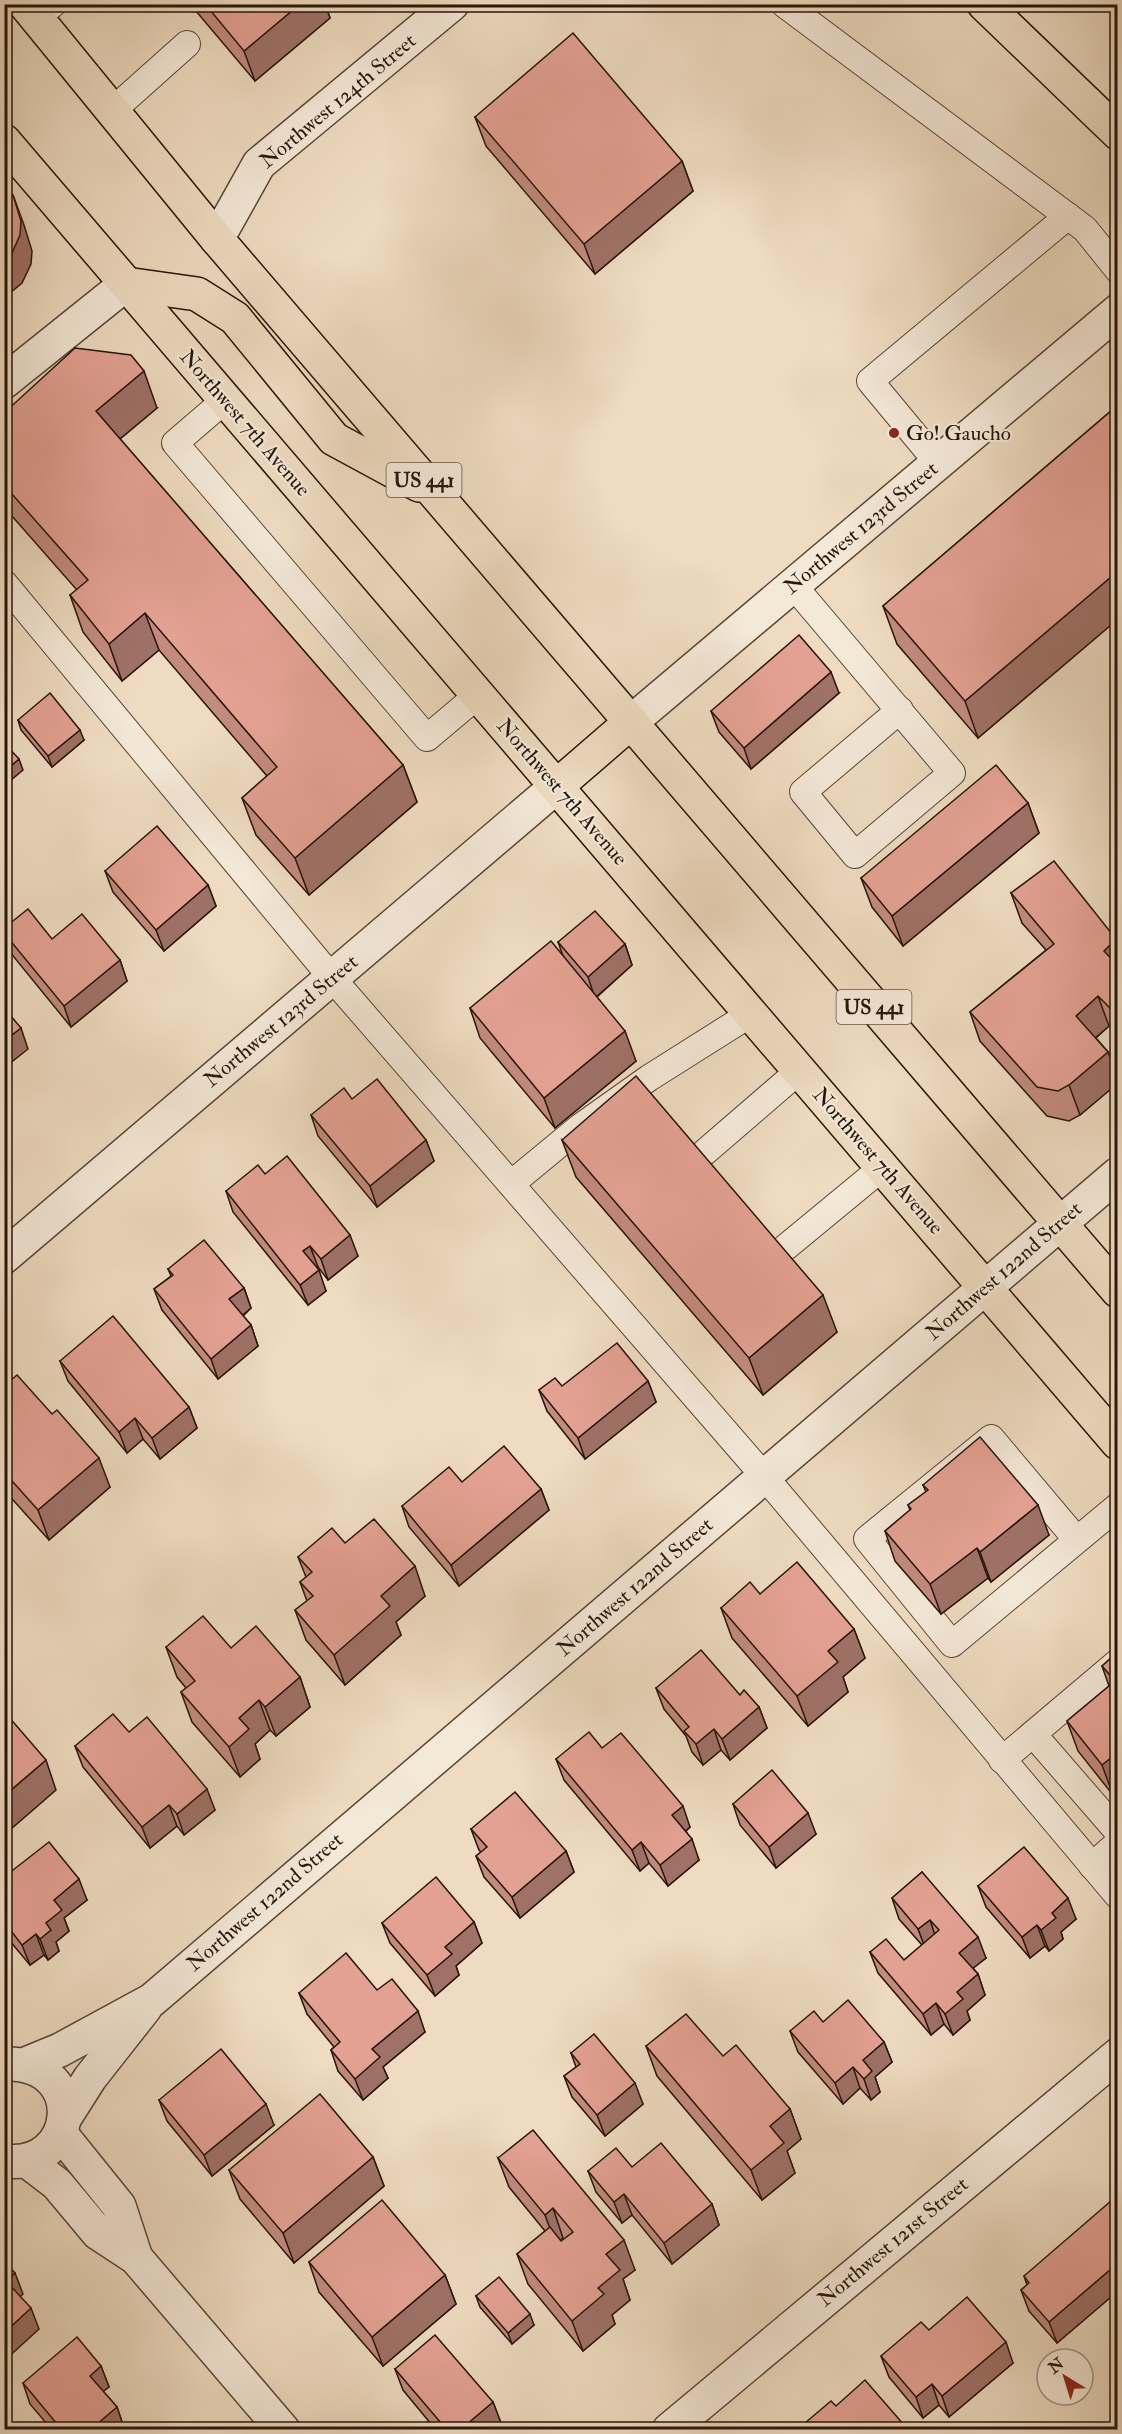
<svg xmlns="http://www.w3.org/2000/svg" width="1122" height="2434" font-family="'IM FELL Double Pica',serif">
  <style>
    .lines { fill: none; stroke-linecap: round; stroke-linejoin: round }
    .lane-casing { stroke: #584638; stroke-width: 28 }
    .street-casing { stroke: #584638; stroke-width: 36 }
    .primary-casing { stroke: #26150b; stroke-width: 36 }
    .highway-casing { stroke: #26150b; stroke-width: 36 }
    .lane { stroke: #f4e8d7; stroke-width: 26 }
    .street { stroke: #f4e8d7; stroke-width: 33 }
    .primary { stroke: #eedbc1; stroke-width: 33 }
    .highway { stroke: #eedbc1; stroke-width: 33 }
    .wall { fill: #c38a7e; stroke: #26150b; stroke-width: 1.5 }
    .shaded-wall { fill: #9f7167; stroke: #26150b; stroke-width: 1.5 }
    .building { fill: #e3a193; stroke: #26150b; stroke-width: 1.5 }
    .poi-dot { fill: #8f2418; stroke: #f4e8d7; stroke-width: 2 }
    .labels { text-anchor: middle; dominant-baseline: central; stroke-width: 4.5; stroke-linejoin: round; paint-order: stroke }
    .shield { fill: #f4e8d7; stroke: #645448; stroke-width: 1.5 }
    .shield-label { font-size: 20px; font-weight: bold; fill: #26150b }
    .street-label { font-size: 21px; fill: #26150b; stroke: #f4e8d7 }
    .poi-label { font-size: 21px; fill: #26150b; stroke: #f4e8d7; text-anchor: start }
  </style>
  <rect width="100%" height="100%" fill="#eedbc1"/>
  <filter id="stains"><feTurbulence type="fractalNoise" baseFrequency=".00333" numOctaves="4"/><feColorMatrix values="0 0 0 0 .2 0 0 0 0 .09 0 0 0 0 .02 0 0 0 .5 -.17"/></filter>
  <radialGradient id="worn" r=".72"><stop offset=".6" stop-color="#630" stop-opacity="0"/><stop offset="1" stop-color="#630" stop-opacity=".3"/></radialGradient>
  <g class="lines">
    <!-- lane casing -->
    <g class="lane-casing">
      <g id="lane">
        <polyline points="784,4 1085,229 1118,270"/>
        <polyline points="36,18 53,4"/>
        <polyline points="112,111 187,44"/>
        <polyline points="225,400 175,443 427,738 478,695"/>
        <polyline points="938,463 870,381 1068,216"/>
        <polyline points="4,583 332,978 764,1476 1118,1896"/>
        <polyline points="793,585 952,773 855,855 803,792 900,710"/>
        <polyline points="705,1152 800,1070"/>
        <polyline points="511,1184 580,1127 649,1078 752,1013"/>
        <polyline points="786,1247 883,1167"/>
        <polyline points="1077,1540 991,1438 867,1539 952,1644 1118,1506"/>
        <polyline points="1033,1734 1118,1832"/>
        <polyline points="1002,1760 1118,1662"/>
        <polyline points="1092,1866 1118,1843"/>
      </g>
    </g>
    <!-- street casing -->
    <g class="street-casing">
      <g id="street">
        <polyline points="217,239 259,164 452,4"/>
        <polyline points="4,382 126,284"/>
        <polyline points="631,722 1118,311"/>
        <polyline points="4,1257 557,786"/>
        <polyline points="26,2064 60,2050 152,2000 1118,1174"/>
        <polyline points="64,2119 90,2078 145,2008"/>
        <polyline points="61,2134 119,2206 136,2258"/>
        <path d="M6,2161c71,8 83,-96 3,-97"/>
        <polyline points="27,2161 57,2184 98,2233 136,2258 283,2430"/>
        <polyline points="669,2430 1118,2055"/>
      </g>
    </g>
    <!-- primary casing -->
    <g class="primary-casing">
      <g id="primary">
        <polyline points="25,4 217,239 1118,1291"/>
        <polyline points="4,141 1118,1443"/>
        <polyline points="126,284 197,294 235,318 334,439 419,485"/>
        <polyline points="557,786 631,722"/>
      </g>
    </g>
    <!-- highway casing -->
    <g class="highway-casing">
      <polyline id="highway" points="984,4 1118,133"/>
    </g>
    <!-- lane -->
    <use href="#lane" class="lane"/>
    <!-- street -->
    <use href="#street" class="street"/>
    <!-- primary -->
    <use href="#primary" class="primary"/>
    <!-- highway -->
    <use href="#highway" class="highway"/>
  </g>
  <!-- wall -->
  <g class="wall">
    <polygon points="190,4 325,4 330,18 255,81"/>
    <polygon points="475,117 682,161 693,191 595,274 486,146"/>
    <polygon points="1118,405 1118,619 978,738 897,644 883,606"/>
    <polygon points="157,408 120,439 403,765 417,802 309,895 256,835 242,798 267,776 159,650 122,681 83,632 70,595 77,590 4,507 4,413"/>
    <polygon points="839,693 751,769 719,732 711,711"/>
    <polygon points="18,720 84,740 52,767 21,730"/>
    <polygon points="1028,803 1039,833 903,946 872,907 861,878"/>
    <polygon points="105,871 208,885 216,906 164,951 113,892"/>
    <polygon points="1011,893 1116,939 1118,943 1118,1034 1109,1026 1096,1038 1108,1052 1118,1078 1118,1083 1080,1115 1069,1121 1047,1116 980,1041 970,1012 1046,950 1022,923"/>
    <polygon points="4,928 52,939 120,960 127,981 71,1027 9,951 4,937"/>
    <polygon points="558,942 625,944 632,965 597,997 636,1061 555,1128 480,1038 470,1008 563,956"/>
    <polygon points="352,1099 426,1140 434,1161 377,1207 318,1136 311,1115"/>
    <polygon points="562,1140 837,1332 763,1395 576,1177"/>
    <polygon points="265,1174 358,1256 328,1280 318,1267 316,1268 326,1291 308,1305 233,1212 226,1191"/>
    <polygon points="168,1269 244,1288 251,1308 243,1316 251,1325 258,1346 218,1379 162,1310 154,1289 171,1276"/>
    <polygon points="60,1361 189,1407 197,1428 160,1459 143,1439 127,1453 68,1381"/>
    <polygon points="648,1381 656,1402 585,1459 547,1411 539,1390 562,1386"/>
    <polygon points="4,1386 110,1487 49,1540 4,1490"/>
    <polygon points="462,1482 541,1489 549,1510 459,1586 409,1527 402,1506"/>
    <polygon points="923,1485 1049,1535 991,1582 988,1578 941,1614 895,1561 885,1531 910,1510 908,1505 926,1492"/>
    <polygon points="345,1543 425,1596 396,1622 401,1635 345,1685 306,1640 295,1610 307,1601 300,1582 306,1577 298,1557"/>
    <polygon points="760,1594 854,1629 865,1658 843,1677 848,1692 808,1726 732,1638 721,1608"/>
    <polygon points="166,1647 231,1648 300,1677 310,1707 276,1736 270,1730 255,1744 260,1759 240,1777 192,1722 181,1692 186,1688 177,1677"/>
    <polygon points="1118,1652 1118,1791 1113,1795 1078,1751 1067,1721 1109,1686 1102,1666"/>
    <polygon points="656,1688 740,1695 759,1707 767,1728 730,1760 721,1750 703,1765 692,1752 686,1736 664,1709"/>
    <polygon points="129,1732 215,1810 184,1835 177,1826 150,1848 83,1767 75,1746"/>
    <polygon points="602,1748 690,1827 686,1831 699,1860 668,1886 649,1863 640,1871 564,1780 556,1759"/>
    <polygon points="733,1804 816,1834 776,1868 740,1825"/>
    <polygon points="471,1829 566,1851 574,1872 520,1918 484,1877 476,1856 481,1852 479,1850"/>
    <polygon points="922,1872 986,1958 973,1968 978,1974 985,1995 967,2011 970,2020 953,2035 944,2024 931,2035 878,1973 870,1952 904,1960 922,1945 899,1919 892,1898"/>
    <polygon points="4,1877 87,1900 64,1918 69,1931 56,1942 59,1951 48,1960 44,1955 30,1965 4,1934"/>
    <polygon points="978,1886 1076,1919 1061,1932 1063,1939 1049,1951 1045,1946 1030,1958 986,1907"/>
    <polygon points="474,1922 482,1943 456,1966 459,1975 435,1996 390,1943 382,1923"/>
    <polygon points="377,1990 425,2032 383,2067 388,2078 363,2100 338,2071 331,2050 334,2047 307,2014 299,1993"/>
    <polygon points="823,2022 884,2042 892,2062 875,2077 880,2092 871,2100 860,2088 843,2104 798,2052 790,2031"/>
    <polygon points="646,2046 723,2056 790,2109 801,2139 787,2151 795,2173 762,2200 657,2076"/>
    <polygon points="571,2053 643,2104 605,2136 572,2097 564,2076 576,2067"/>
    <polygon points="159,2100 274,2125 212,2176 167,2121"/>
    <polygon points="373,2157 384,2186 294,2263 240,2199 229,2170"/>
    <polygon points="498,2158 635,2270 623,2279 630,2300 612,2315 615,2324 583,2351 528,2284 517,2254 545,2231 509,2187"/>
    <polygon points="632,2167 712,2204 719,2225 672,2264 632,2215 622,2223 596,2192 588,2171"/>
    <polygon points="1118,2208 1118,2291 1057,2343 1029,2311 1021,2290 1027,2285 1024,2276"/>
    <polygon points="309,2262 445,2275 456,2304 383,2366 319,2292"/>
    <polygon points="476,2296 534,2325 512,2344 480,2307"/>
    <polygon points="929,2330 1013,2363 949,2417 939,2405 923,2418 889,2377 881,2356"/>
    <polygon points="101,2366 109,2387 103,2391 117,2407 124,2428 122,2430 52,2430 30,2404 23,2383"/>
    <polygon points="395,2369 493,2402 501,2423 493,2430 436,2430 403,2390"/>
  </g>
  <!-- shaded-wall -->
  <g class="shaded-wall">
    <polygon points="300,4 325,4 330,18 255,81 244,51"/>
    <polygon points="682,161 693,191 595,274 584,244"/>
    <polygon points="13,195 24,225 32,251 31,264 22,283 4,298 4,259"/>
    <polygon points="144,371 157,408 109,448 96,411"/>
    <polygon points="1118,571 1118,619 978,738 965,701"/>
    <polygon points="145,613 159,650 122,681 109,644"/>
    <polygon points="4,633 11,651 4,656"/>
    <polygon points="831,672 839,693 751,769 744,748"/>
    <polygon points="80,730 84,740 52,767 48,756"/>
    <polygon points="19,759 23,770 4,786 4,772"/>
    <polygon points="403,765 417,802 309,895 295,858"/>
    <polygon points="1028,803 1039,833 903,946 892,916"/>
    <polygon points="208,885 216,906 164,951 156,930"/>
    <polygon points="1116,939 1118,943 1118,978 1104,951"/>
    <polygon points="625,944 632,965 595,998 588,977"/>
    <polygon points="120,960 127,981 71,1027 64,1006"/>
    <polygon points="1098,996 1109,1026 1087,1045 1076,1016"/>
    <polygon points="1118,1006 1118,1023 1112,1010"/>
    <polygon points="21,1028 28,1049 4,1068 4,1041"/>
    <polygon points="625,1031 636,1061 555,1128 544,1098"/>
    <polygon points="1108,1052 1118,1078 1118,1083 1080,1115 1069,1085"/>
    <polygon points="426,1140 434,1161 377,1207 370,1186"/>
    <polygon points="350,1235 358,1256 328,1280 321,1259"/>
    <polygon points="310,1246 318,1267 310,1272 303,1251"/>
    <polygon points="319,1270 326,1291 308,1305 300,1285"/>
    <polygon points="244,1288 251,1308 237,1320 229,1299"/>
    <polygon points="823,1295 837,1332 763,1395 749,1358"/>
    <polygon points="251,1325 258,1346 218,1379 211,1359"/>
    <polygon points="648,1381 656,1402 585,1459 578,1438"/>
    <polygon points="189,1407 197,1428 160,1459 152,1438"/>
    <polygon points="135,1418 143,1439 127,1453 119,1432"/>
    <polygon points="99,1458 110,1487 49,1540 38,1510"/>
    <polygon points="541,1489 549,1510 459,1586 451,1565"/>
    <polygon points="1038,1505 1049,1535 991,1582 980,1552"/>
    <polygon points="977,1548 988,1578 941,1614 930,1584"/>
    <polygon points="415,1566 425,1596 396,1622 401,1635 345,1685 334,1655 381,1596"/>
    <polygon points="854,1629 865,1658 843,1677 848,1692 808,1726 797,1696 828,1651"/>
    <polygon points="300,1677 310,1707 276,1736 265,1707"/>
    <polygon points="259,1700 270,1730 255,1744 260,1759 240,1777 229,1747 239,1718"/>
    <polygon points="759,1707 767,1728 730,1760 722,1739"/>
    <polygon points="714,1729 721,1750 703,1765 696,1744"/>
    <polygon points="1118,1752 1118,1791 1113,1795 1102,1765"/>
    <polygon points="46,1760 56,1790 4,1835 4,1796"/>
    <polygon points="207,1789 215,1810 184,1835 177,1814"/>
    <polygon points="169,1805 177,1826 150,1848 142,1827"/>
    <polygon points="683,1806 690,1827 680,1836 672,1815"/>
    <polygon points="808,1813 816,1834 776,1868 769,1847"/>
    <polygon points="692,1839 699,1860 668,1886 660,1865"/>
    <polygon points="641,1842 649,1863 640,1871 632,1850"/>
    <polygon points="566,1851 574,1872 520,1918 512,1897"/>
    <polygon points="79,1879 87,1900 64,1918 69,1931 56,1942 59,1951 48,1960 40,1939 54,1900"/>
    <polygon points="1068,1898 1076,1919 1061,1932 1063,1939 1049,1951 1041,1930 1052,1913"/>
    <polygon points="930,1920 937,1941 926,1950 918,1929"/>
    <polygon points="474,1922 482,1943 456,1966 459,1975 435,1996 427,1975 445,1947"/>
    <polygon points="1037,1925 1045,1946 1030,1958 1022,1937"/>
    <polygon points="36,1934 44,1955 30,1965 22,1945"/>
    <polygon points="978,1937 986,1958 967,1973 959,1953"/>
    <polygon points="978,1974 985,1995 967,2011 970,2020 953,2035 945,2014 957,1992"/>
    <polygon points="936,2003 944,2024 931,2035 923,2014"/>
    <polygon points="418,2011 425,2032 383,2067 388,2078 363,2100 355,2079 372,2049"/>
    <polygon points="884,2042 892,2062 875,2077 880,2092 871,2100 864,2079 863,2060"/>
    <polygon points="853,2067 860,2088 843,2104 835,2083"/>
    <polygon points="635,2083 643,2104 605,2136 597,2115"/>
    <polygon points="266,2104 274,2125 212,2176 204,2155"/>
    <polygon points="790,2109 801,2139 787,2151 795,2173 762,2200 751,2170 770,2126"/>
    <polygon points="373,2157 384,2186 294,2263 283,2233"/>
    <polygon points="624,2194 632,2215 622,2223 614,2202"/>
    <polygon points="712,2204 719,2225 672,2264 664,2243"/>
    <polygon points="553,2208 563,2238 556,2245 545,2215"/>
    <polygon points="624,2240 635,2270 623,2279 630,2300 612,2315 615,2324 583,2351 572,2321 598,2288 606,2254"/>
    <polygon points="1118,2263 1118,2291 1057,2343 1049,2322"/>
    <polygon points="15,2273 23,2294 14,2302 6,2281"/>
    <polygon points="445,2275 456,2304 383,2366 372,2337"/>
    <polygon points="31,2308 39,2329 4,2361 4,2333"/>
    <polygon points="530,2314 534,2325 512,2344 508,2333"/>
    <polygon points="1006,2342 1013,2363 949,2417 942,2396"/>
    <polygon points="101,2366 109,2387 97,2396 90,2376"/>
    <polygon points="932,2384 939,2405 923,2418 916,2397"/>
    <polygon points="493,2402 501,2423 493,2430 460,2430"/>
    <polygon points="117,2407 124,2428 122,2430 90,2430"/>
    <polygon points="904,2425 906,2430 898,2430"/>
  </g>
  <!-- building -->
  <g class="building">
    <polygon points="205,4 300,4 244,51"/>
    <polygon points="573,33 682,161 584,244 475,117"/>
    <polygon points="4,186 13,195 21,221 20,235 12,253 4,259"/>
    <polygon points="75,348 131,355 144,371 96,411 403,765 295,858 242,798 277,767 145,613 109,644 70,595 88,580 4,485 4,413"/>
    <polygon points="1118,405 1118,571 965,701 883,606"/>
    <polygon points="799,635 831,672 744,748 711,711"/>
    <polygon points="50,693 80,730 48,756 18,720"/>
    <polygon points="4,743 19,759 4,772"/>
    <polygon points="996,765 1028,803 892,916 861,878"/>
    <polygon points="157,826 208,885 156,930 105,871"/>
    <polygon points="1054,861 1116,939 1104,951 1118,966 1118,1006 1112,1010 1098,996 1076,1016 1108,1052 1069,1085 1058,1091 1037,1087 970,1012 1054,944 1011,893"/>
    <polygon points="28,909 52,939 82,914 120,960 64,1006 4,933 4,928"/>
    <polygon points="595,911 625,944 588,977 558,942"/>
    <polygon points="551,941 625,1031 544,1098 470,1008"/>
    <polygon points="4,1008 21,1028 4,1041"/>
    <polygon points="636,1076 823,1295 749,1358 562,1140"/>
    <polygon points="377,1079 426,1140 370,1186 311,1115 344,1088 352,1099"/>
    <polygon points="287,1156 350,1235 321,1259 310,1246 303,1251 319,1270 300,1285 226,1191 258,1165 265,1174"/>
    <polygon points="204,1240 244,1288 229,1299 251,1325 211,1359 154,1289 173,1275 168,1269"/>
    <polygon points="113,1316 189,1407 152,1438 135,1418 119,1432 60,1361"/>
    <polygon points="617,1343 648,1381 578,1438 539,1390 555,1378 562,1386"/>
    <polygon points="17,1375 52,1414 57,1410 99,1458 38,1510 4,1472 4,1386"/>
    <polygon points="980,1437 1038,1505 980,1552 977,1548 930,1584 885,1531 911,1509 908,1505 928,1490 923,1485"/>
    <polygon points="504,1446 541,1489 451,1565 402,1506 449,1467 462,1482"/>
    <polygon points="374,1519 415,1566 381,1596 390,1606 334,1655 295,1610 313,1596 300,1582 312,1572 298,1557 332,1528 345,1543"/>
    <polygon points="797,1562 854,1629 828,1651 838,1662 797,1696 721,1608 750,1582 760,1594"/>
    <polygon points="203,1616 231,1648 256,1626 300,1677 265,1707 259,1700 239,1718 249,1729 229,1747 181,1692 195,1681 166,1647"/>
    <polygon points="701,1650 740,1695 744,1690 759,1707 722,1739 714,1729 696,1744 684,1731 689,1727 656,1688"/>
    <polygon points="1118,1652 1118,1752 1102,1765 1067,1721 1115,1681 1102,1666"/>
    <polygon points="113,1714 129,1732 147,1717 207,1789 177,1814 169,1805 142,1827 75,1746"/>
    <polygon points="8,1716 46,1760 4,1796 4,1719"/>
    <polygon points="589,1732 602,1748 621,1733 683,1806 672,1815 692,1839 660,1865 641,1842 632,1850 556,1759"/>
    <polygon points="772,1770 808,1813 769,1847 733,1804"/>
    <polygon points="515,1792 566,1851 512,1897 476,1856 487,1847 471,1829"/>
    <polygon points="49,1842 79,1879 54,1900 62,1910 46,1923 51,1930 40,1939 36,1934 22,1945 4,1922 4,1877"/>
    <polygon points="1024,1847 1068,1898 1052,1913 1056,1918 1041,1930 1037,1925 1022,1937 978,1886"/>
    <polygon points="922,1872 978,1937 959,1953 978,1974 957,1992 963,1999 945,2014 936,2003 923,2014 870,1952 886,1939 904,1960 939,1930 930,1920 918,1929 892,1898"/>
    <polygon points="436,1877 474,1922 445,1947 452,1954 427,1975 382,1923"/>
    <polygon points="346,1953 377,1990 392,1979 418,2011 372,2049 380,2057 355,2079 331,2050 340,2042 299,1993"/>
    <polygon points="848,2000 884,2042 863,2060 872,2071 864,2079 853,2067 835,2083 790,2031 814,2011 823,2022"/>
    <polygon points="686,2014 723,2056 736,2045 790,2109 770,2126 784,2143 751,2170 646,2046"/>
    <polygon points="594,2034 635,2083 597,2115 564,2076 580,2064 571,2053"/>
    <polygon points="221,2049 266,2104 204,2155 159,2100"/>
    <polygon points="320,2094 373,2157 283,2233 229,2170"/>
    <polygon points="533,2130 624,2240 606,2254 620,2270 598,2288 604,2294 572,2321 517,2254 550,2227 561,2241 573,2232 553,2208 545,2215 498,2158"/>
    <polygon points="661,2143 712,2204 664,2243 624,2194 614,2202 588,2171 616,2148 632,2167"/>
    <polygon points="382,2200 445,2275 372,2337 309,2262"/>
    <polygon points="1111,2201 1118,2208 1118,2263 1049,2322 1021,2290 1029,2283 1024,2276"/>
    <polygon points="4,2261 15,2273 6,2281 31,2308 4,2333"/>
    <polygon points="499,2277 530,2314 508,2333 476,2296"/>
    <polygon points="967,2297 1006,2342 942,2396 932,2384 916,2397 881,2356 921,2322 929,2330"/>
    <polygon points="435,2335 493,2402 460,2430 447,2430 395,2369"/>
    <polygon points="77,2337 101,2366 90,2376 117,2407 90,2430 62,2430 23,2383"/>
    <polygon points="865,2380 904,2425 898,2430 808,2430 810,2428 805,2423 831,2401 836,2406"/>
  </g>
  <!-- markers -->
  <circle class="poi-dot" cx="894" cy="433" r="6"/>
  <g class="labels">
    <!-- shield labels -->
    <g class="shield">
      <rect x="386.5" y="463" width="75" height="34" rx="4.5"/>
      <rect x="836.5" y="990" width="75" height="34" rx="4.5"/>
    </g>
    <g class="shield-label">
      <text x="424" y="480">US 441</text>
      <text x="874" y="1007">US 441</text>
    </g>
    <!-- street labels -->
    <g class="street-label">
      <text transform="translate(338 101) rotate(-40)">Northwest 124th Street</text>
      <text transform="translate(245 423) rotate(49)">Northwest 7th Avenue</text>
      <text transform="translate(861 528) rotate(-40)">Northwest 123rd Street</text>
      <text transform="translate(562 792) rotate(49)">Northwest 7th Avenue</text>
      <text transform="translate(281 1021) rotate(-40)">Northwest 123rd Street</text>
      <text transform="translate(878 1161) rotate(49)">Northwest 7th Avenue</text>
      <text transform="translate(1004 1271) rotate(-41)">Northwest 122nd Street</text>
      <text transform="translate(635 1587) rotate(-41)">Northwest 122nd Street</text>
      <text transform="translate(265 1902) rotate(-41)">Northwest 122nd Street</text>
      <text transform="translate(893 2242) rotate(-40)">Northwest 121st Street</text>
    </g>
    <!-- poi labels -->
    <g class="poi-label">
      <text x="906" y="433">Go! Gaucho</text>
    </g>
  </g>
  <!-- margin -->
  <rect width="1122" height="2434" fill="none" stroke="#eedbc1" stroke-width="24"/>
  <rect x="6" y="6" width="1110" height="2422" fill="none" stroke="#26150b" stroke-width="3"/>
  <rect x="12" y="12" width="1098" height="2410" fill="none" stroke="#26150b" stroke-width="1.5"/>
  <!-- north arrow -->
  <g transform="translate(1065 2377) rotate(322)"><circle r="28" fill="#f4e8d7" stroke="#a29485" stroke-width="1.5"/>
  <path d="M0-4.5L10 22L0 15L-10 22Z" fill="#8f2418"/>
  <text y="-9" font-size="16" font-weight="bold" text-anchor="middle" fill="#26150b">N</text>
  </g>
  <rect width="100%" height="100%" filter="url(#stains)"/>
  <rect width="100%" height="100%" fill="url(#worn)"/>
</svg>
